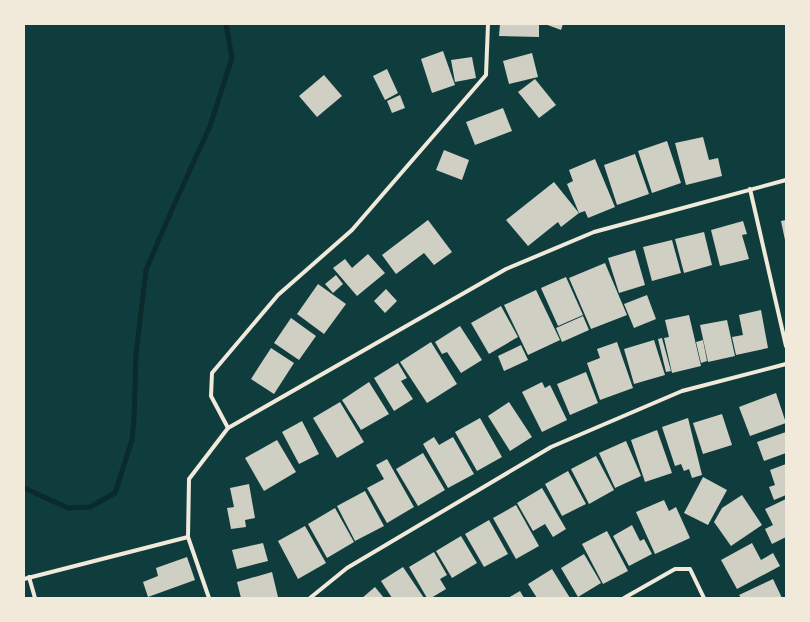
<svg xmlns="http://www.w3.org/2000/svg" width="810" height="622" font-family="'DM Sans',sans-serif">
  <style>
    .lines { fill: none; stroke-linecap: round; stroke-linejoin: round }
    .stream { stroke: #0a2a2b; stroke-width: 5 }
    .building { fill: #cfcfc3 }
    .minor { stroke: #f1e9da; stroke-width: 4 }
  </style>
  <rect width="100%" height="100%" fill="#0f3d3e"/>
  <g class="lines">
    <!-- stream -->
    <polyline class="stream" points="24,488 68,508 90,507 115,493 132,440 134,420 136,354 146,270 170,214 210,126 232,58 226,24"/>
  </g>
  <!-- building -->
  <g class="building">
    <polygon points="500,24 539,24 539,37 499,36"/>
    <polygon points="545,24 563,24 561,30"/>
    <polygon points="443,51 455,85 432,93 421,59"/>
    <polygon points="532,53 538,77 509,84 503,61"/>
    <polygon points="472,57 476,78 455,82 451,60"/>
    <polygon points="387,69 398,93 385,100 373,76"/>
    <polygon points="324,75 342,96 317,117 299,96"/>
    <polygon points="535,79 556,105 539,118 518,92"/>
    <polygon points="400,95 405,108 392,113 387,101"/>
    <polygon points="503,108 512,131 475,145 466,122"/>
    <polygon points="703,137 709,160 718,158 722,176 686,185 675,143"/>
    <polygon points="667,141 681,183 652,193 638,151"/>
    <polygon points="444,150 469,160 462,180 436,170"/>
    <polygon points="635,154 649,194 617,205 604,165"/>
    <polygon points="595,159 615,207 588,218 585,211 579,213 567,184 573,181 569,170"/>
    <polygon points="554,182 579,213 561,227 558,222 528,246 506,220"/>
    <polygon points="428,220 452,252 434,265 424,253 396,274 382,255"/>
    <polygon points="786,220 786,240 785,240 781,221"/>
    <polygon points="743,221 747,234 742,235 749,259 720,266 711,230"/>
    <polygon points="704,232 712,265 684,273 675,239"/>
    <polygon points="672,240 681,273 652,281 643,247"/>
    <polygon points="635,250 645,285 619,293 608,258"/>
    <polygon points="368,254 385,273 357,296 333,268 345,259 352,268"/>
    <polygon points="605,263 627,315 591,329 569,278"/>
    <polygon points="336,275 343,284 333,293 325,284"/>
    <polygon points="566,277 583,315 558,326 541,288"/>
    <polygon points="318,284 346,304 324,334 297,314"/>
    <polygon points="386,289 397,301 385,313 374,301"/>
    <polygon points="536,290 560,340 528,355 504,305"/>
    <polygon points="647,295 656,319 634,328 624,304"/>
    <polygon points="501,306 518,337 489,354 471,323"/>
    <polygon points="761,310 768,348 736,355 732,337 743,335 739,315"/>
    <polygon points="689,315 701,366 672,373 664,338 669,337 665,320"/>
    <polygon points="583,316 589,330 562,342 556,328"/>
    <polygon points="291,318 316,336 299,360 274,343"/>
    <polygon points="727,320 735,356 708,362 700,325"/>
    <polygon points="460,326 482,360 461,373 447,352 442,354 435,342"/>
    <polygon points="662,338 671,371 666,372 658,339"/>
    <polygon points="654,340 665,375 634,384 624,349"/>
    <polygon points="703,340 707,361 701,363 696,342"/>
    <polygon points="431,342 457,384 427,403 400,362"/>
    <polygon points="617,342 633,388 600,400 587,363 600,358 597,349"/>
    <polygon points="521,345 528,360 504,371 498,356"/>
    <polygon points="271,348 294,363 274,394 251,379"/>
    <polygon points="398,363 407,378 401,381 413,399 394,411 374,378"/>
    <polygon points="586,372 598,403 570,415 557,384"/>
    <polygon points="369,382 389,414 361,430 342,400"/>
    <polygon points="542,382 545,388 550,385 567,420 542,432 522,392"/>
    <polygon points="776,393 786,423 750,436 739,407"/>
    <polygon points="340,402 364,442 337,458 313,418"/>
    <polygon points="509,402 532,437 510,451 488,416"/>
    <polygon points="722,414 732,445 703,454 693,423"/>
    <polygon points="480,418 502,457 477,471 455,432"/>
    <polygon points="688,418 702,475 692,478 689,469 684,471 681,464 675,466 662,427"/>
    <polygon points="302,421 319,454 299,464 282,432"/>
    <polygon points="657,430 672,473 645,482 631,440"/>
    <polygon points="786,432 786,453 764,461 757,442"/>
    <polygon points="434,437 439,445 453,437 474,474 448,488 423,444"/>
    <polygon points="277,440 296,472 264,491 245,458"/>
    <polygon points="626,441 641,476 615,488 599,453"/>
    <polygon points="423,453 445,490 418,506 396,469"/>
    <polygon points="596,456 614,490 589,504 571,469"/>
    <polygon points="387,459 414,507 387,523 367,488 384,479 376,465"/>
    <polygon points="786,464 786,495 774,500 769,487 775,485 770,470"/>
    <polygon points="568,471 586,504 562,516 545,484"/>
    <polygon points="703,477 727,490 708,525 684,513"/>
    <polygon points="249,484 255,518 245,520 246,527 231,529 227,508 234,507 230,488"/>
    <polygon points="542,488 566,529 553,537 545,524 533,531 517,503"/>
    <polygon points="365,491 384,526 355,541 337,506"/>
    <polygon points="742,495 762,525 731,546 714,522 722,508"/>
    <polygon points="786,499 786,537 772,544 765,529 773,525 765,509"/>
    <polygon points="664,500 669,511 676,507 690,538 655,554 636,512"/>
    <polygon points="516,505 539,546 516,559 493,518"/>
    <polygon points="335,508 354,542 327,558 308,524"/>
    <polygon points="489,520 508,554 484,567 465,534"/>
    <polygon points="632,525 640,541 644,539 652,554 629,566 613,536"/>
    <polygon points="305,526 326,563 298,579 278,541"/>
    <polygon points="607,531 628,571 603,584 582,544"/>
    <polygon points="461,536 477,563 452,578 436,551"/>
    <polygon points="263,543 268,561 237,569 232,550"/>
    <polygon points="752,543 761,560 773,553 780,566 737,589 721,560"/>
    <polygon points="434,552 447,575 440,579 446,589 431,598 427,598 409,567"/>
    <polygon points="584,554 601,583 578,597 561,568"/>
    <polygon points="187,557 195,580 148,597 143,582 158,576 156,568"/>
    <polygon points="403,567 424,598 392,598 381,581"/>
    <polygon points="552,569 570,598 537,598 528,584"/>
    <polygon points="272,572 278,597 273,598 241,598 237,582"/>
    <polygon points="773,579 782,598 741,598 739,595"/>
    <polygon points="375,587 384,598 362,598"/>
    <polygon points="520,591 524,598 508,598"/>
  </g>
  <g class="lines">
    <!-- minor -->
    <g class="minor">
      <polyline points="750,189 786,346"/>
      <polyline points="228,428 211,396 212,373 278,295 352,230 486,75 488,24"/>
      <polyline points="29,577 35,598"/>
      <polyline points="24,579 188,537"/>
      <polyline points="209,598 188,537 189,479 228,428 506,269 594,232 786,180"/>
      <polyline points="310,598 347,568 551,447 682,391 786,364"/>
      <polyline points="624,598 675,569 690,569 704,598"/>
    </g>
  </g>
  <!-- border -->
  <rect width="810" height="622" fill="none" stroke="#f1e9da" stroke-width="50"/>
</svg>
